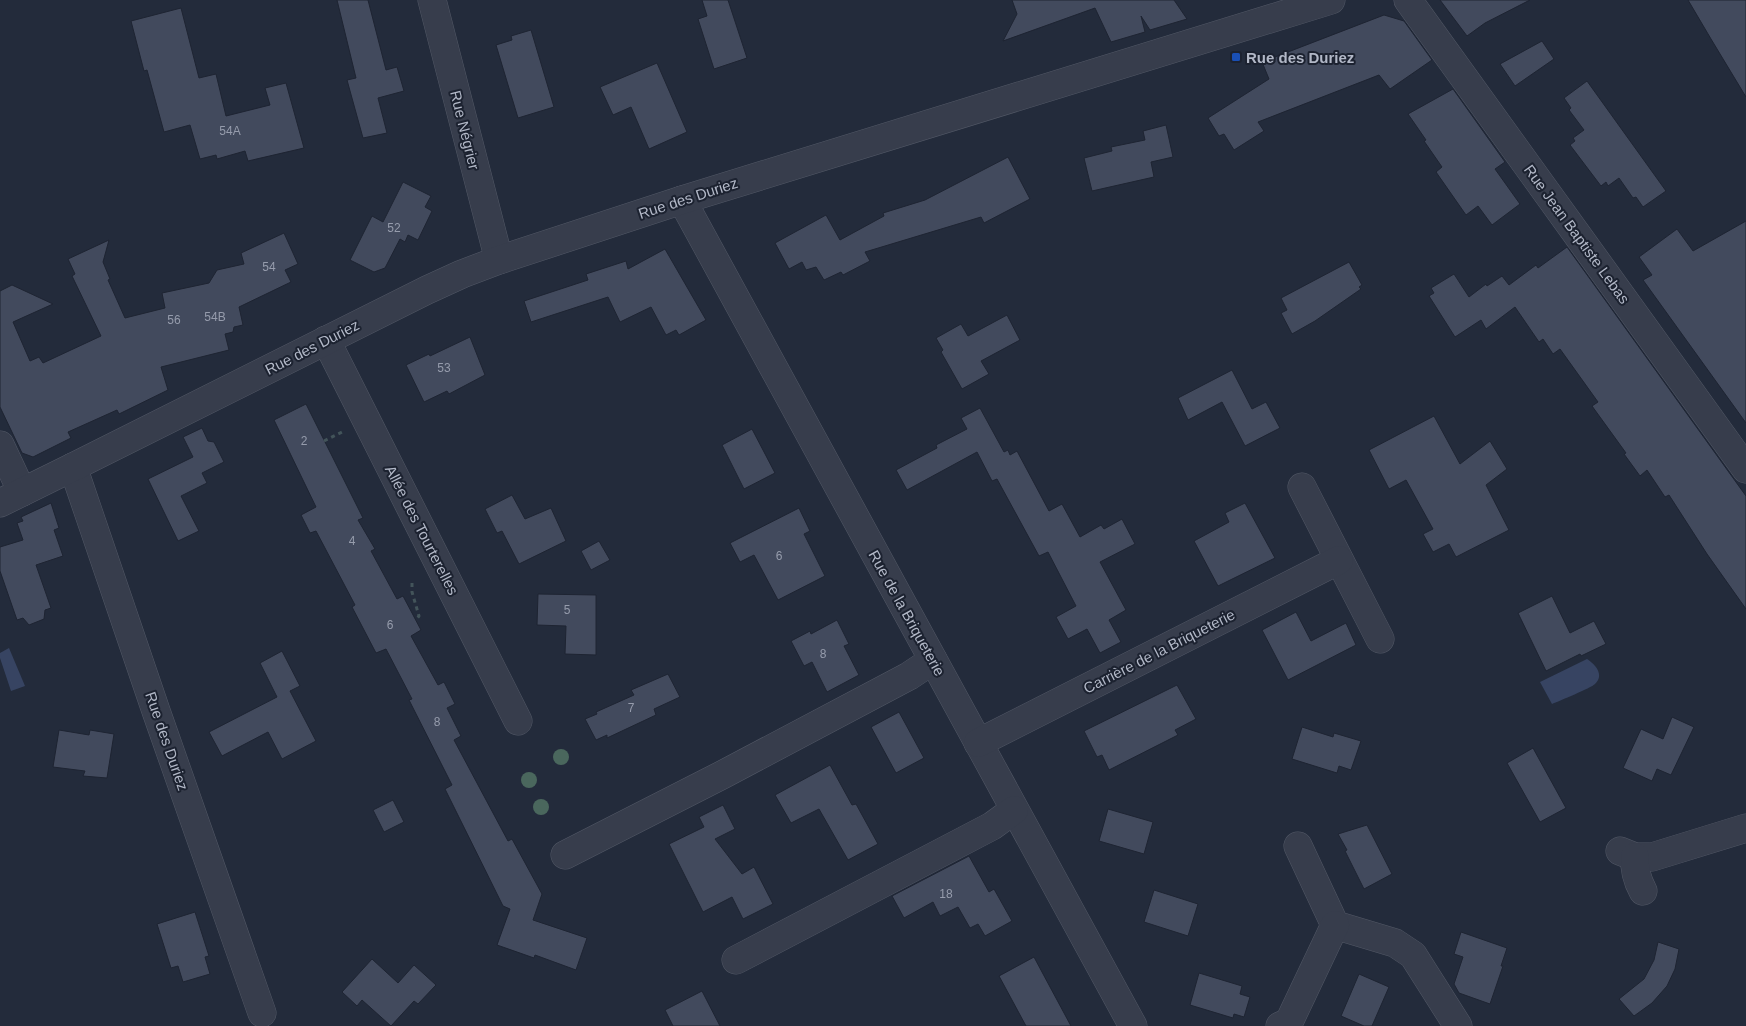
<svg xmlns="http://www.w3.org/2000/svg" width="1746" height="1026" font-family="Helvetica,sans-serif">
  <style>
    .water { fill: #374462 }
    .building { fill: #424a5d; stroke: #1e2432 }
    .lines { fill: none; stroke-linecap: round; stroke-linejoin: round }
    .minor-casing { stroke: #525866; stroke-width: 29 }
    .path { stroke: #43545a; stroke-width: 3; stroke-dasharray: 4 4; stroke-linecap: butt }
    .minor { stroke: #373d4c; stroke-width: 28 }
    .tree { fill: #4a675d }
    .transit-dot { fill: #1a4fb4; stroke: #1c2230; stroke-width: 2 }
    .labels { text-anchor: middle; dominant-baseline: central; stroke-width: 4; stroke-linejoin: round; paint-order: stroke }
    .number-label { font-size: 12px; fill: #969cac }
    .poi-label { font-size: 15px; font-weight: bold; fill: #b2b8c7; stroke: #1c2230; text-anchor: start }
    .street-label { font-size: 15px; fill: #b2b8c7; stroke: #1c2230 }
  </style>
  <rect width="100%" height="100%" fill="#232b3b"/>
  <!-- water -->
  <g class="water">
    <polygon points="9,648 25,686 11,691 0,658 0,653"/>
    <path d="M1587,659c8,5 18,16 8,25 -4,4 -36,17 -43,20l-12,-22z"/>
  </g>
  <!-- building -->
  <g class="building">
    <polygon points="337,0 368,0 386,70 397,67 404,91 378,98 387,133 363,138 347,80 356,78"/>
    <polygon points="702,0 728,0 747,58 714,69 698,19 707,16"/>
    <polygon points="1012,0 1174,0 1187,19 1150,30 1141,16 1145,32 1111,42 1095,8 1003,41 1017,14"/>
    <polygon points="1440,0 1530,0 1485,23 1467,36"/>
    <polygon points="1688,0 1746,0 1746,97 1711,39"/>
    <polygon points="181,8 199,78 216,74 226,116 270,105 265,88 286,83 304,148 248,161 245,151 217,159 216,155 200,159 190,125 164,132 147,70 144,71 131,21"/>
    <polygon points="1384,15 1404,21 1432,60 1390,89 1379,75 1258,122 1264,131 1234,150 1224,134 1219,136 1208,118 1269,79 1262,62"/>
    <polygon points="531,30 554,107 518,118 496,45 512,40 511,36"/>
    <polygon points="1542,41 1554,59 1515,86 1500,64"/>
    <polygon points="657,63 687,132 649,149 631,107 613,115 600,87"/>
    <polygon points="1587,81 1666,191 1643,207 1636,197 1633,198 1619,178 1608,186 1606,182 1601,186 1570,145 1575,141 1573,138 1584,130 1569,110 1571,108 1564,98"/>
    <polygon points="1453,89 1505,162 1495,169 1520,204 1492,225 1478,206 1466,215 1436,172 1442,167 1424,141 1426,140 1408,114"/>
    <polygon points="1166,125 1173,157 1151,162 1154,177 1092,191 1084,158 1112,151 1111,147 1145,140 1143,131"/>
    <polygon points="1008,157 1030,199 984,223 981,217 865,252 870,261 843,275 841,272 824,280 816,267 806,270 802,262 789,269 775,243 826,215 840,240 884,216 883,213 925,200"/>
    <polygon points="403,182 431,196 425,207 432,211 418,240 408,235 405,242 400,239 385,268 374,272 350,260 372,216 383,222"/>
    <polygon points="1746,221 1746,423 1643,280 1652,275 1639,257 1677,229 1693,251"/>
    <polygon points="284,233 298,264 285,270 291,282 239,307 243,325 234,327 233,332 225,334 229,350 161,367 168,390 119,414 117,410 68,432 71,438 33,457 22,453 0,407 0,291 12,285 53,304 13,322 30,361 39,357 43,363 101,336 72,276 75,274 68,259 109,240 103,262 110,279 108,280 125,318 165,308 162,293 209,283 217,270 244,264 241,253"/>
    <polygon points="1567,247 1746,496 1746,609 1707,554 1669,495 1665,497 1647,470 1640,476 1624,454 1626,453 1592,406 1598,402 1560,349 1553,354 1543,339 1539,342 1515,307 1486,329 1481,320 1455,337 1429,296 1434,293 1431,288 1454,274 1469,297 1486,284 1487,286 1502,276 1509,285 1536,265 1538,268"/>
    <polygon points="665,249 706,320 679,335 676,330 666,335 651,307 620,322 608,297 531,322 524,301 588,280 586,274 626,261 628,269"/>
    <polygon points="1349,262 1362,285 1359,287 1361,289 1315,321 1292,334 1281,313 1287,310 1281,298"/>
    <polygon points="1007,315 1020,340 981,361 989,374 962,389 941,352 943,350 936,338 961,324 968,336"/>
    <polygon points="470,337 485,375 449,394 447,391 424,402 406,365 429,354 430,356"/>
    <polygon points="1232,370 1252,409 1266,402 1280,428 1245,446 1222,402 1188,420 1178,398"/>
    <polygon points="306,404 363,518 358,520 375,549 371,551 397,599 403,596 421,630 411,636 438,685 444,682 455,704 447,708 461,736 454,740 508,841 512,839 542,894 533,920 587,938 576,970 535,955 534,958 497,945 510,909 503,906 445,789 452,785 409,700 412,699 386,649 376,653 352,607 355,605 316,531 310,533 301,515 316,507 274,420"/>
    <polygon points="980,408 1004,452 1008,450 1010,455 1017,451 1049,511 1062,504 1080,537 1101,525 1104,529 1122,519 1135,544 1100,562 1126,610 1109,620 1121,642 1100,653 1087,629 1068,639 1056,617 1076,606 1048,552 1039,556 997,479 992,481 977,452 907,490 896,470 937,448 936,445 967,429 961,418"/>
    <polygon points="1434,416 1460,464 1490,441 1507,469 1486,485 1509,530 1456,557 1449,544 1433,552 1423,534 1433,529 1406,480 1389,489 1369,450"/>
    <polygon points="202,428 208,441 214,442 224,462 202,473 207,483 181,496 199,531 178,541 148,479 193,457 183,437"/>
    <polygon points="752,429 775,473 744,489 722,445"/>
    <polygon points="512,495 525,519 551,508 566,541 519,564 502,531 497,533 485,509"/>
    <polygon points="51,503 59,528 54,530 63,556 36,565 51,608 45,610 44,619 29,625 23,618 17,620 0,571 0,547 23,540 17,523 23,521 21,517"/>
    <polygon points="1245,503 1275,558 1218,586 1194,541 1229,522 1225,513"/>
    <polygon points="799,508 810,531 804,534 825,576 778,600 754,555 740,562 730,543"/>
    <polygon points="599,541 610,560 591,570 581,551"/>
    <polygon points="538,594 596,595 596,655 565,654 566,626 537,625"/>
    <polygon points="1552,596 1570,633 1594,621 1606,644 1581,656 1580,654 1546,671 1518,613"/>
    <polygon points="1296,612 1311,641 1346,623 1356,645 1288,680 1262,630"/>
    <polygon points="837,620 849,644 844,646 859,675 827,692 812,662 804,666 791,641 810,631 811,634"/>
    <polygon points="282,651 300,686 290,691 316,741 282,759 268,732 222,756 209,732 277,697 260,663"/>
    <polygon points="668,674 680,697 654,709 656,715 607,738 607,735 596,740 585,719 597,714 596,712 634,695 631,690"/>
    <polygon points="1177,685 1196,719 1175,730 1178,735 1109,770 1102,755 1097,757 1084,731"/>
    <polygon points="899,712 924,758 896,773 871,727"/>
    <polygon points="1672,717 1694,727 1671,775 1657,769 1652,781 1623,768 1641,729 1663,739"/>
    <polygon points="1302,727 1333,737 1334,733 1361,741 1351,770 1339,766 1337,773 1292,759"/>
    <polygon points="59,730 89,735 90,730 114,734 107,778 83,776 85,771 53,767"/>
    <polygon points="1533,748 1566,808 1540,822 1507,763"/>
    <polygon points="830,765 852,805 856,804 878,844 848,860 819,809 791,823 775,795"/>
    <polygon points="393,800 404,822 384,832 373,810"/>
    <polygon points="723,805 735,829 715,839 742,874 754,867 773,904 743,919 732,897 703,912 669,844 704,827 699,817"/>
    <polygon points="1108,809 1153,822 1144,854 1099,841"/>
    <polygon points="1367,825 1392,874 1364,889 1345,851 1347,850 1338,834"/>
    <polygon points="969,856 989,892 994,889 1012,921 985,936 978,924 970,928 958,907 940,916 933,902 904,918 892,896"/>
    <polygon points="1154,890 1198,904 1188,936 1144,922"/>
    <polygon points="195,912 209,956 205,957 210,974 183,982 178,966 171,968 157,924"/>
    <polygon points="1461,932 1507,948 1501,966 1503,966 1490,1004 1459,993 1454,984 1463,957 1454,954"/>
    <polygon points="1658,942 1679,949 1675,969 1667,986 1652,1003 1634,1016 1619,999 1644,979 1654,960"/>
    <polygon points="1034,957 1042,972 1071,1026 1026,1026 999,976"/>
    <polygon points="372,959 398,983 414,965 436,985 418,1004 414,1001 391,1026 362,1000 357,1006 342,992"/>
    <polygon points="1199,973 1242,986 1240,994 1250,997 1244,1017 1234,1014 1233,1018 1190,1005"/>
    <polygon points="1359,974 1389,987 1372,1026 1364,1026 1341,1016"/>
    <polygon points="702,991 720,1026 673,1026 665,1010"/>
  </g>
  <g class="lines">
    <!-- minor casing -->
    <g class="minor-casing">
      <g id="minor">
        <polyline points="432,0 499,260"/>
        <polyline points="1408,0 1746,469"/>
        <polyline points="682,200 1133,1026"/>
        <polyline points="326,340 518,721"/>
        <polyline points="0,445 22,492"/>
        <polyline points="73,467 156,711 262,1013"/>
        <polyline points="1302,487 1380,639"/>
        <polyline points="0,503 73,467 427,290 462,274 499,260 682,200 1331,0"/>
        <polyline points="978,743 1339,560"/>
        <polyline points="1298,846 1335,925 1395,943 1413,955 1458,1026"/>
        <polyline points="1620,851 1635,857 1652,857 1746,828"/>
        <polyline points="565,855 722,775 909,676 933,660"/>
        <path d="M1635,857c-1,13 2,23 8,34"/>
        <polyline points="736,960 992,826 1014,810"/>
        <polyline points="1280,1026 1289,1022 1335,925"/>
      </g>
    </g>
    <!-- path -->
    <g class="path">
      <polyline points="324,441 342,432"/>
      <polyline points="412,583 412,592 419,616 416,620"/>
    </g>
    <!-- minor -->
    <use href="#minor" class="minor"/>
  </g>
  <!-- trees -->
  <g class="tree">
    <circle cx="561" cy="757" r="8"/>
    <circle cx="529" cy="780" r="8"/>
    <circle cx="541" cy="807" r="8"/>
  </g>
  <!-- markers -->
  <rect class="transit-dot" x="1231" y="52" width="10" height="10" rx="2.5"/>
  <g class="labels">
    <!-- number labels -->
    <g class="number-label">
      <text x="230" y="131">54A</text>
      <text x="394" y="228">52</text>
      <text x="269" y="267">54</text>
      <text x="215" y="317">54B</text>
      <text x="174" y="320">56</text>
      <text x="444" y="368">53</text>
      <text x="304" y="441">2</text>
      <text x="352" y="541">4</text>
      <text x="779" y="556">6</text>
      <text x="567" y="610">5</text>
      <text x="390" y="625">6</text>
      <text x="823" y="654">8</text>
      <text x="631" y="708">7</text>
      <text x="437" y="722">8</text>
      <text x="946" y="894">18</text>
    </g>
    <!-- poi labels -->
    <g class="poi-label">
      <text x="1246" y="57">Rue des Duriez</text>
    </g>
    <!-- street labels -->
    <g class="street-label">
      <text transform="translate(465 130) rotate(76)">Rue Négrier</text>
      <text transform="translate(688 198) rotate(-18)">Rue des Duriez</text>
      <text transform="translate(1577 234) rotate(54)">Rue Jean Baptiste Lebas</text>
      <text transform="translate(312 347) rotate(-27)">Rue des Duriez</text>
      <text transform="translate(422 530) rotate(63)">Allée des Tourterelles</text>
      <text transform="translate(907 613) rotate(61)">Rue de la Briqueterie</text>
      <text transform="translate(1159 651) rotate(-27)">Carrière de la Briqueterie</text>
      <text transform="translate(167 741) rotate(71)">Rue des Duriez</text>
    </g>
  </g>
</svg>
